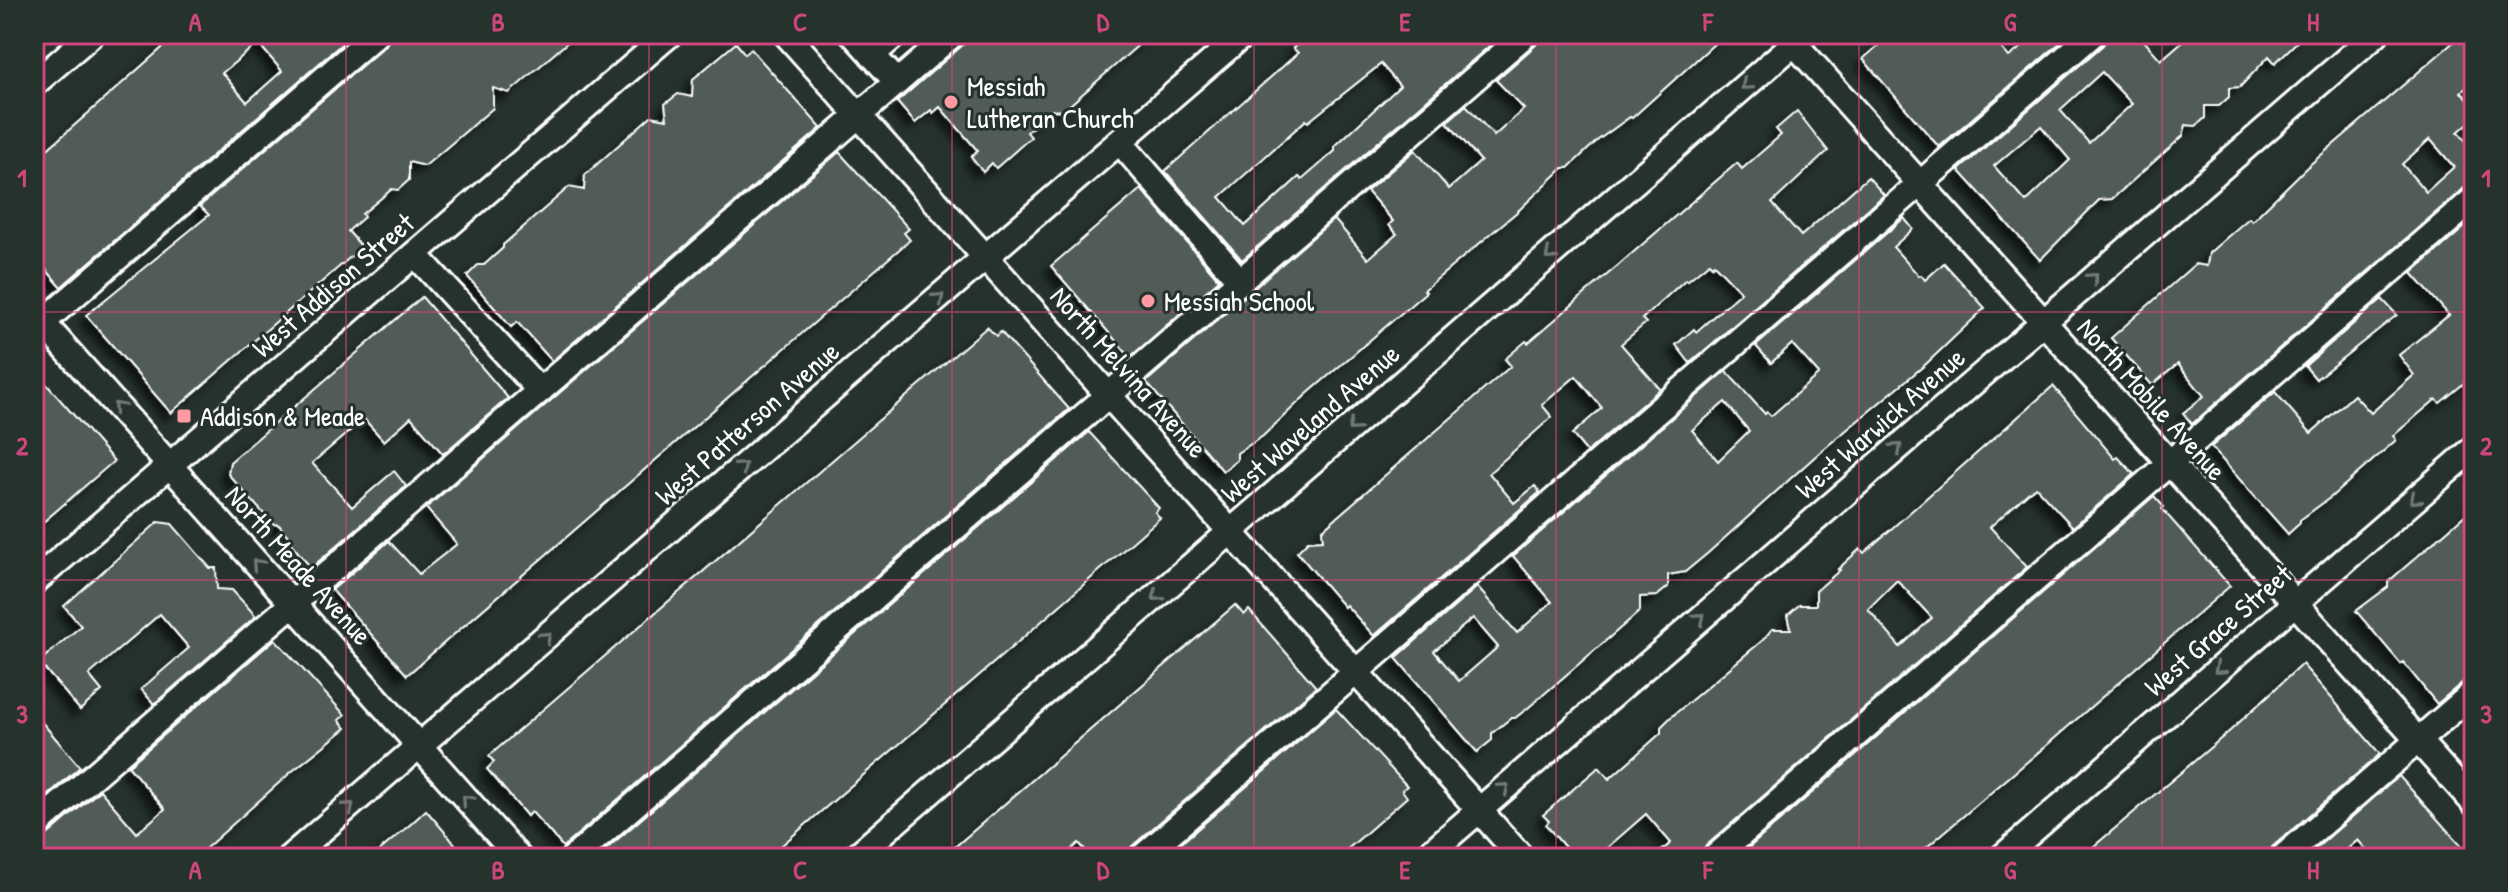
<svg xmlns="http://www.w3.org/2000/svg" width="2508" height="892" font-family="'Patrick Hand',sans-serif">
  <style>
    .building { fill: #515c57; stroke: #fff; stroke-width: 2; fill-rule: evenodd; filter: url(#shadow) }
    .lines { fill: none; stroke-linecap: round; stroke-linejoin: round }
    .minor-casing { stroke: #fff; stroke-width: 30 }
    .minor { stroke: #26332d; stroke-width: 24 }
    .oneway { stroke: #727a76 }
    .grid { fill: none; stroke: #ce467c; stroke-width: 2; stroke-opacity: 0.55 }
    .poi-dot { fill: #ff9aa2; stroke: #26332d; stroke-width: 3 }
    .labels { text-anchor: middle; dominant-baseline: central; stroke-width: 6; stroke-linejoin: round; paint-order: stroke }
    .poi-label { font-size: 28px; fill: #fff; stroke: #26332d; text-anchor: start }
    .street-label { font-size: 28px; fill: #fff; stroke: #26332d }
    .neatline { fill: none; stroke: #ce467c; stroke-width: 3 }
    .grid-label { font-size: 26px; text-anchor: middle; font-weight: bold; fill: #ce467c }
  </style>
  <defs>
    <filter id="shadow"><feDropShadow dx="-7" dy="7" stdDeviation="4" flood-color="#0009"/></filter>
  </defs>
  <rect width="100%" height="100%" fill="#26332d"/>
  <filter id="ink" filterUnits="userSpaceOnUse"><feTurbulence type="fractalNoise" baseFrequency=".0125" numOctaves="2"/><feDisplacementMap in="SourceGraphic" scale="16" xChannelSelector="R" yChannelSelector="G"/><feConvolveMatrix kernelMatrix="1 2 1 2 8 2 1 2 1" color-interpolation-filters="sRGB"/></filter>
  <g filter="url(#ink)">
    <!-- building -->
    <g class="building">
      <path d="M178,34h175l-292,253 -27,-32v-94zM258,43l24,28 -35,31 -25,-29z"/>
      <polygon points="391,34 577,34 509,93 493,88 493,108 425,166 409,162 409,180 398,190 392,189 362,214 364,217 348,231 362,247 171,413 86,315 209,215 200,206 386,45"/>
      <polygon points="968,34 1151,34 1063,111 1052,110 1027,132 1031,137 996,168 992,163 983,172 971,157 978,151 940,107 933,113 931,110 915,123 897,102 963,45"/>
      <path d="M1309,34h194l-261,226 -77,-89 133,-118 -5,-5zM1381,64l19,22 -65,60v5l-33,29 -3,-3 -54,49 -25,-29 86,-77 2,2z"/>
      <polygon points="1541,34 1725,34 1632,118 1630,117 1598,140 1568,168 1563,168 1518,211 1424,290 1426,292 1306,395 1263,436 1237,453 1237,460 1223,471 1146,382 1334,219 1368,259 1397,234 1389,225 1393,221 1367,191 1415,150 1449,189 1481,161 1447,122 1466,105 1494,136 1524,109 1496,80 1536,45"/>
      <polygon points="1891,34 1989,34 2009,57 2039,34 2068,36 1939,147 1863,59"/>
      <path d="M2110,34h28l23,26 30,-26h114l-30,29 -6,-7 -29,31 -11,1v9l-10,9h-14v12l-9,8 -10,-1 -3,11 -71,63 -13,1 -59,60 -81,-90 144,-125zM2102,72l30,32 -43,39 -29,-33zM2041,126l29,34 -44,42 -32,-36z"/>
      <path d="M2463,34h11v47l-13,11 13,14v12l-16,14 16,18v34l-10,4 -272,236 -9,-11 21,-17 -26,-32 -26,21 -41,-47 84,-74 12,2 2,-13 40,-35 3,3 54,-53zM2430,139l24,28 -28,25 -24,-28z"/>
      <polygon points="736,43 745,54 751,49 821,128 552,361 517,322 511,327 467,276 478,265 484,265 503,248 503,245 569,187 584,190 585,175 651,116 667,119 665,104 678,94 692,97 693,79"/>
      <polygon points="1797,111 1828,151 1772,203 1801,236 1868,177 1884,195 1690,363 1676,345 1694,329 1696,332 1741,292 1714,264 1712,266 1709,263 1687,281 1686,279 1642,319 1646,323 1621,344 1660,389 1587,452 1572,434 1602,408 1576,376 1542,405 1552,417 1489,473 1514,503 1535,486 1540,492 1374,636 1346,605 1344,607 1297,552 1308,541 1323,540 1322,530 1511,366 1505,359 1526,341 1528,343 1737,163 1742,169 1781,135 1776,129"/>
      <polygon points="839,152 909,229 904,233 910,240 407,675 332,590 389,541 419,574 457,544 426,508"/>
      <polygon points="1141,189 1219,280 1130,357 1051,266"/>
      <path d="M1904,218l9,11 -20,18 26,29 2,-1 4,5 19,-17 41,45 -59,56 -106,88 -112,101 -23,19 -17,3v12l-11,9 -17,1v14l-112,97 -13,10h-4l-19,15v7l-15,12 -81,-94 81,-71 40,46 35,-31 -39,-46 213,-185 39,43 2,-2 4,4 48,-42 -27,-30 -21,19 -15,-17zM1725,402l24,29 -31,30 -26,-31zM1473,618l25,29 -39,34 -25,-30z"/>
      <polygon points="2474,219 2474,375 2440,403 2436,399 2393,436 2396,440 2331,497 2300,520 2300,523 2288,534 2211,447 2275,392 2311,433 2354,395 2371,413 2414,375 2399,355 2449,315 2412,273"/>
      <polygon points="422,297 508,398 443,454 411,417 384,441 364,419 312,463 352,507 394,471 406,486 311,568 289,541 288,536 279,525 273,524 228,474 230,462"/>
      <polygon points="2382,299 2397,315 2316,379 2305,366"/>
      <polygon points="987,327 996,336 1001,332 1069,409 563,847 532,812 527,816 487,769 494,762 489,756"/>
      <polygon points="34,370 114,461 34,530"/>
      <path d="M2053,386l62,73 3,-2 16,17 -61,53 -37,-40 -7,5 -39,35 37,40 -335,291h-39l18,-15 -25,-29 -38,33 9,11h-43l-28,-33 3,-4 -6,-6 56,-48 10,12 52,-46v-6l9,-9 93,-78 9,-11h19l-3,-14 11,-10h17v-14l24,-21 -2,-1 22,-20 4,4zM1897,580l35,38 -32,29 -32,-38z"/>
      <polygon points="1089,432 1159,508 1155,512 1160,518 1026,635 767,858 596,858"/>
      <polygon points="2154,496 2164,507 2162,509 2230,586 2048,744 1914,858 1737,858"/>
      <polygon points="2474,507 2474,677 2464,681 2437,704 2403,662 2401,664 2356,611 2388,587 2388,582"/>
      <polygon points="158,522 172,524 210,568 216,568 217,589 232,590 256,616 154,704 141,689 189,648 160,614 89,675 102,691 80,710 39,662 81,626 64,606"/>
      <polygon points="1235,605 1244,615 1249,610 1316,687 1131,847 1126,858 1092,858 1079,843 1062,858 942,858"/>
      <polygon points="275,639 345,715 339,720 346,728 290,773 195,858 34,858 34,842 44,838 100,790 137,833 165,809 128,766"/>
      <polygon points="2302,664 2380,754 2272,847 2267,858 2080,858 2231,730"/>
      <polygon points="1336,709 1407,786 1402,790 1407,797 1358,840 1337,858 1164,858"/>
      <polygon points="34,713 80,767 34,807"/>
      <polygon points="2399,776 2472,858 2373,858 2358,840 2337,858 2305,858"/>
      <polygon points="426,810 467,858 371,858 412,823"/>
    </g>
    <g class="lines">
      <!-- minor casing -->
      <g class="minor-casing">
        <g id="minor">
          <polyline points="786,34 1522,858"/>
          <polyline points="853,34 897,82"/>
          <polyline points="1786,34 2474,803"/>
          <polyline points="872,55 896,34"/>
          <polyline points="34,84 92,34"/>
          <polyline points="1120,142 1240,281"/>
          <polyline points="415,254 540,391"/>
          <polyline points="34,313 519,858"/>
          <polyline points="34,330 376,34"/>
          <polyline points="34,582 670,34"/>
          <polyline points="34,827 953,34"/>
          <polyline points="289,858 1244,34"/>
          <polyline points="573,858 1526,34"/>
          <polyline points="854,858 1805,34"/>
          <polyline points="1141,858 2093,34"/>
          <polyline points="1424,858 2376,34"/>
          <polyline points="1714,858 2474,199"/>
          <polyline points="2001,858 2474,448"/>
          <polyline points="2282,858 2474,692"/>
        </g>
      </g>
      <!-- minor -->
      <use href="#minor" class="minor"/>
    </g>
    <!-- one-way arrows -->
    <defs><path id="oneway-chevron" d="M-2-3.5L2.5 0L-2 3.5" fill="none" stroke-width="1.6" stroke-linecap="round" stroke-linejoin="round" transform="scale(2)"/></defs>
    <g class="oneway">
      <use href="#oneway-chevron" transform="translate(1746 85) rotate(139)"/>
      <use href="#oneway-chevron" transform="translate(1550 255) rotate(139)"/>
      <use href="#oneway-chevron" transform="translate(2093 278) rotate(-41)"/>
      <use href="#oneway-chevron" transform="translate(939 298) rotate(-41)"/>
      <use href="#oneway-chevron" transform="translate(118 407) rotate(-132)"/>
      <use href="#oneway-chevron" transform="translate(1353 426) rotate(139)"/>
      <use href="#oneway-chevron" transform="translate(1897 448) rotate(-41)"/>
      <use href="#oneway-chevron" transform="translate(742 467) rotate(-41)"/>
      <use href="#oneway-chevron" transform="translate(2415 499) rotate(139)"/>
      <use href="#oneway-chevron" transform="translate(257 564) rotate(-132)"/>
      <use href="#oneway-chevron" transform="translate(1157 596) rotate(139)"/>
      <use href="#oneway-chevron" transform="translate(1700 618) rotate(-41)"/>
      <use href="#oneway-chevron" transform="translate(546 637) rotate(-41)"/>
      <use href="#oneway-chevron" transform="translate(2219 669) rotate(139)"/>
      <use href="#oneway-chevron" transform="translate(1504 788) rotate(-41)"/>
      <use href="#oneway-chevron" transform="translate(467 800) rotate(-132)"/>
      <use href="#oneway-chevron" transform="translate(349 807) rotate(-41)"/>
    </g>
  </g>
  <!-- grid -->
  <path class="grid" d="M346,34v824M649,34v824M952,34v824M1254,34v824M1556,34v824M1859,34v824M2162,34v824M34,312h2440M34,580h2440"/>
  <!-- markers -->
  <g class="poi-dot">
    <circle cx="951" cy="102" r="8"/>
    <circle cx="1148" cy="301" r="8"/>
    <rect x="176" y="408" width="16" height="16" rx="4"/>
  </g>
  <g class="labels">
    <!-- poi labels -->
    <g class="poi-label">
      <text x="967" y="86">Messiah<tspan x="967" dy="32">Lutheran Church</tspan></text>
      <text x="1164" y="301">Messiah School</text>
      <text x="200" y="416">Addison &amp; Meade</text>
    </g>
    <!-- street labels -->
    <g class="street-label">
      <text transform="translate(333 285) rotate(-41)">West Addison Street</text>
      <text transform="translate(1129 372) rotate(48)">North Melvina Avenue</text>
      <text transform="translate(2152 399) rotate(48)">North Mobile Avenue</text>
      <text transform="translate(747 423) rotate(-41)">West Patterson Avenue</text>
      <text transform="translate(1310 423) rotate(-41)">West Waveland Avenue</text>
      <text transform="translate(1880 423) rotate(-41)">West Warwick Avenue</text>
      <text transform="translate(299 565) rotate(48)">North Meade Avenue</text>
      <text transform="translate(2218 630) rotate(-41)">West Grace Street</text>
    </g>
  </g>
  <!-- margin -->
  <rect width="2508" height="892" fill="none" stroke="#26332d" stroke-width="88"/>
  <rect x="44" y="44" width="2420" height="804" class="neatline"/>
  <g class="grid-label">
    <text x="195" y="31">A</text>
    <text x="498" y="31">B</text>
    <text x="800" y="31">C</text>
    <text x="1103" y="31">D</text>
    <text x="1405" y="31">E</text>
    <text x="1708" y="31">F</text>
    <text x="2010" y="31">G</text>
    <text x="2313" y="31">H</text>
    <text x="22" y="187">1</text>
    <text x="2486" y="187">1</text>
    <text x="22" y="455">2</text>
    <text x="2486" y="455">2</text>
    <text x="22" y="723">3</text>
    <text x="2486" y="723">3</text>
    <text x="195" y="879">A</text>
    <text x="498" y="879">B</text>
    <text x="800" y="879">C</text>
    <text x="1103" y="879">D</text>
    <text x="1405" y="879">E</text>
    <text x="1708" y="879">F</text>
    <text x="2010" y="879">G</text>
    <text x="2313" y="879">H</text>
  </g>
</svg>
